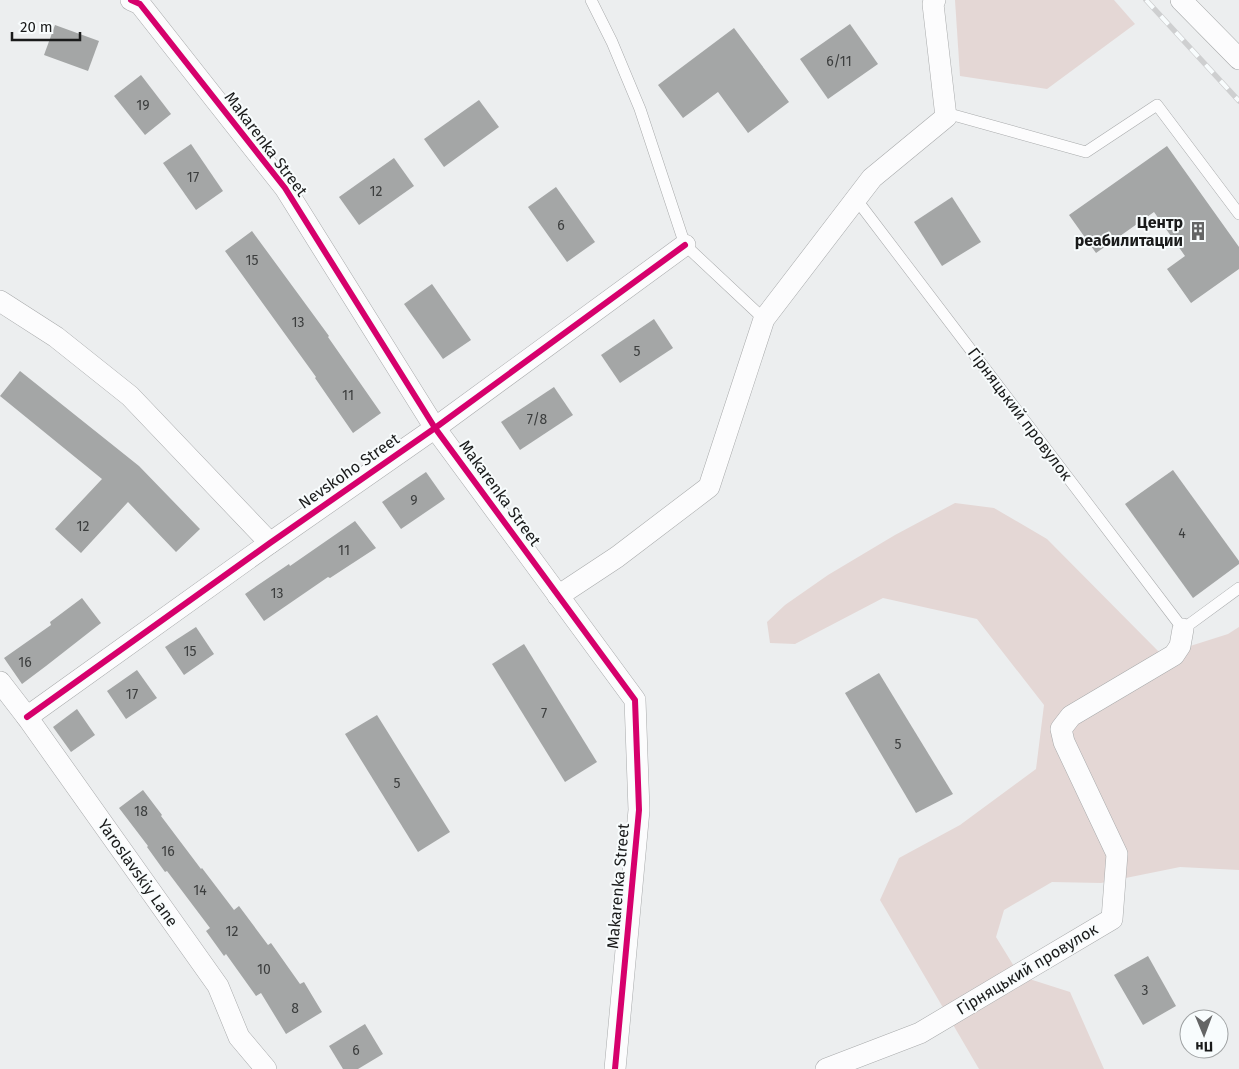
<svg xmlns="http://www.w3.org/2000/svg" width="1239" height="1069" font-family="'Fira Sans',sans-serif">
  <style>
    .green { fill: #e4d7d5 }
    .building { fill: #a4a6a6 }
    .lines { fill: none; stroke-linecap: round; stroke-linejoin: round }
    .lane-casing { stroke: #a8aaab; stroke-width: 12 }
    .street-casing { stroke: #a8aaab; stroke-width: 22 }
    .lane { stroke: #fcfcfd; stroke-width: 11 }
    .street { stroke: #fcfcfd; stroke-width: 21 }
    .rail-casing { stroke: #cecfd0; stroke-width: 5.5 }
    .rail { stroke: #f8fcfd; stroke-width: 4; stroke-dasharray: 11; stroke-linecap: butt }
    .cycleway-casing { stroke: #f8fcfd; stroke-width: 9 }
    .cycleway { stroke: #d6006c; stroke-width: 6 }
    .labels { text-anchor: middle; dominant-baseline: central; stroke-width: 4; stroke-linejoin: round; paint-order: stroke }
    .number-label { font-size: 14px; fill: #3c3e3e }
    .street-label { font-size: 16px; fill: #1a1b1b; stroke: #f8fcfd }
    .poi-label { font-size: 16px; font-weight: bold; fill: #1a1b1b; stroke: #f8fcfd; text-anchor: end }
  </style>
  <rect width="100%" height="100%" fill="#eceeef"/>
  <!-- green -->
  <g class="green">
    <polygon points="955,0 1114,0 1135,24 1047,89 960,76"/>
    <polygon points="955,503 994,508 1047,539 1162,655 1228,634 1239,627 1239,870 1180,867 1101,883 1052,882 1004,910 996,937 1020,976 1070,992 1104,1069 979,1069 880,900 899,858 960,825 1036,769 1044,705 977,619 883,598 795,644 770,643 767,622 785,605 828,575 895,535"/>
  </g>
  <!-- building -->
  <g class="building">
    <polygon points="850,24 878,64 828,99 800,59"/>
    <polygon points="55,25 99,41 88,71 44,55"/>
    <polygon points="734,28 789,102 748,133 718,92 683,118 658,85"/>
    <polygon points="141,75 171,114 145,135 114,96"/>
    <polygon points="479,100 499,127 444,167 424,139"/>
    <polygon points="191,144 223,191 196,210 163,163"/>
    <polygon points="1167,146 1239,247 1239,269 1191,303 1167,269 1185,256 1154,212 1096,253 1069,215"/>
    <polygon points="394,158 414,186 359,225 339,197"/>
    <polygon points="556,187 595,242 567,262 528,207"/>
    <polygon points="952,197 981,242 942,266 914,222"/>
    <polygon points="252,231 329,336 328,337 381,413 353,433 315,378 316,377 225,251"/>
    <polygon points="432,284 471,340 443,359 404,304"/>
    <polygon points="654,319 673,348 620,383 601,355"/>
    <polygon points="20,371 139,466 200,529 176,552 128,502 81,553 55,529 102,479 0,396"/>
    <polygon points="554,387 573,415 520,450 501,422"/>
    <polygon points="1173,470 1239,561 1239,564 1193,598 1125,504"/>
    <polygon points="426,472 445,499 401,529 382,502"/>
    <polygon points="355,521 376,548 330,578 328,577 264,621 245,594 289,564 290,566"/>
    <polygon points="82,598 101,623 46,666 22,684 4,658 51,625 50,622"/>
    <polygon points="196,627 214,654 184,675 165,647"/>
    <polygon points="524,644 597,762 565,782 492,664"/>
    <polygon points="137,670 157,698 126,719 107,691"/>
    <polygon points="879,673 953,794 916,813 845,693"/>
    <polygon points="77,709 95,735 71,752 53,727"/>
    <polygon points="377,715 450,832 418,852 345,734"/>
    <polygon points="143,790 162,815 161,816 201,869 202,868 234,910 239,906 268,945 271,943 300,984 304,982 322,1012 286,1034 261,993 256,996 226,954 224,956 206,931 210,928 167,871 165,872 147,847 148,846 119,808"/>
    <polygon points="1148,956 1176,1006 1143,1025 1114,975"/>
    <polygon points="365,1024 383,1054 358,1069 343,1069 329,1046"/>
  </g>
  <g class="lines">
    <!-- lane casing -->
    <g class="lane-casing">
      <g id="lane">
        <polyline points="591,0 612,42 640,109 685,245 764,319"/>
        <polyline points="946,113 1086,152 1157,105 1239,214"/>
        <polyline points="856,199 1183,629 1239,588"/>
      </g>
    </g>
    <!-- street casing -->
    <g class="street-casing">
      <g id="street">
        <polyline points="131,0 140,4 285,188 435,428 635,700 639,810 615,1069"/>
        <polyline points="1181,0 1239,59"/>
        <polyline points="0,301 56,337 130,396 270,543"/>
        <polyline points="558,596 617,557 709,487 764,319 872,178 946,117 933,4 935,0"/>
        <polyline points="0,682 27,717 218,986 239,1037 266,1069"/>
        <polyline points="27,717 270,543 435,428 685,245"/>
        <polyline points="826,1069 920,1033 1112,919 1117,854 1064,742 1061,729 1071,716 1174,655 1180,646 1183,629"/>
      </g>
    </g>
    <!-- lane -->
    <use href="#lane" class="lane"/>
    <!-- street -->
    <use href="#street" class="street"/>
    <!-- rail casing -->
    <g class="rail-casing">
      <polyline id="rail" points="1146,0 1239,101"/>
    </g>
    <!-- rail -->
    <use href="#rail" class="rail"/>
    <!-- cycleway casing -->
    <g class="cycleway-casing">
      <g id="cycleway">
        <polyline points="131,0 140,4 285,188 435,428 635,700 639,810 615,1069"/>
        <polyline points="27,717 270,543 435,428 685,245"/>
      </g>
    </g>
    <!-- cycleway -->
    <use href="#cycleway" class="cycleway"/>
  </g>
  <!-- icons -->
  <defs>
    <g id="building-bare" transform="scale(1.5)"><path d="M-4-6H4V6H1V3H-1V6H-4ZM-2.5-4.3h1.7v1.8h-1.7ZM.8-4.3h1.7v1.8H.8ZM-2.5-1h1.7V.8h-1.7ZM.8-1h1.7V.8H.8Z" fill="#646565" stroke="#f8fcfd" stroke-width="2.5" paint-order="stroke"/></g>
  </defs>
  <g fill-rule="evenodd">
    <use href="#building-bare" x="1198" y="231"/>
  </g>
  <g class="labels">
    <!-- number labels -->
    <g class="number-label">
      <text x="839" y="61">6/11</text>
      <text x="143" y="105">19</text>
      <text x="193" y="177">17</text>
      <text x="376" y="191">12</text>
      <text x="561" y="225">6</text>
      <text x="252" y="260">15</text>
      <text x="298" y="322">13</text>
      <text x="637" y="351">5</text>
      <text x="348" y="395">11</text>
      <text x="537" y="419">7/8</text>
      <text x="414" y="500">9</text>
      <text x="83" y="526">12</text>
      <text x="1182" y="533">4</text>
      <text x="344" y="550">11</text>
      <text x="277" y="593">13</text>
      <text x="190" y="651">15</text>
      <text x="25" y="662">16</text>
      <text x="132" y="694">17</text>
      <text x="544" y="713">7</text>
      <text x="898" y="744">5</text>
      <text x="397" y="783">5</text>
      <text x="141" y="811">18</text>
      <text x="168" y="851">16</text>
      <text x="200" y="890">14</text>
      <text x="232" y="931">12</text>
      <text x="264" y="969">10</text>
      <text x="1145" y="990">3</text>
      <text x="295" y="1008">8</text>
      <text x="356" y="1050">6</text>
    </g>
    <!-- street labels -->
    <g class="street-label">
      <text transform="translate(266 144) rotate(53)">Makarenka Street</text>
      <text transform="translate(1020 414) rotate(53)">Гірняцький провулок</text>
      <text transform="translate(349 471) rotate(-35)">Nevskoho Street</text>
      <text transform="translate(500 493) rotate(54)">Makarenka Street</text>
      <text transform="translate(138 873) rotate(55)">Yaroslavskiy Lane</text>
      <text transform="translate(618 886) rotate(-85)">Makarenka Street</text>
      <text transform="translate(1027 969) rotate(-31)">Гірняцький провулок</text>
    </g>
    <!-- poi labels -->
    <g class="poi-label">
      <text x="1183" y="222">Центр<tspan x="1183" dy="18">реабилитации</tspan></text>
    </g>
  </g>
  <!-- north arrow -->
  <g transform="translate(1204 1034) rotate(179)"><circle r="24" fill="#f8fcfd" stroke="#9fa2a3"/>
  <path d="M0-4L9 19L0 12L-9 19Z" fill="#646565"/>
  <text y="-8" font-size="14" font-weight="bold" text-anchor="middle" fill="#1a1b1b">Пн</text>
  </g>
  <!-- scale -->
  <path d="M12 32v8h68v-8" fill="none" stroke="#1a1b1b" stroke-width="2.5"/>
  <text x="20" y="32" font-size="15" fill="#1a1b1b" stroke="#f8fcfd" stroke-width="4" paint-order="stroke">20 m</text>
</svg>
